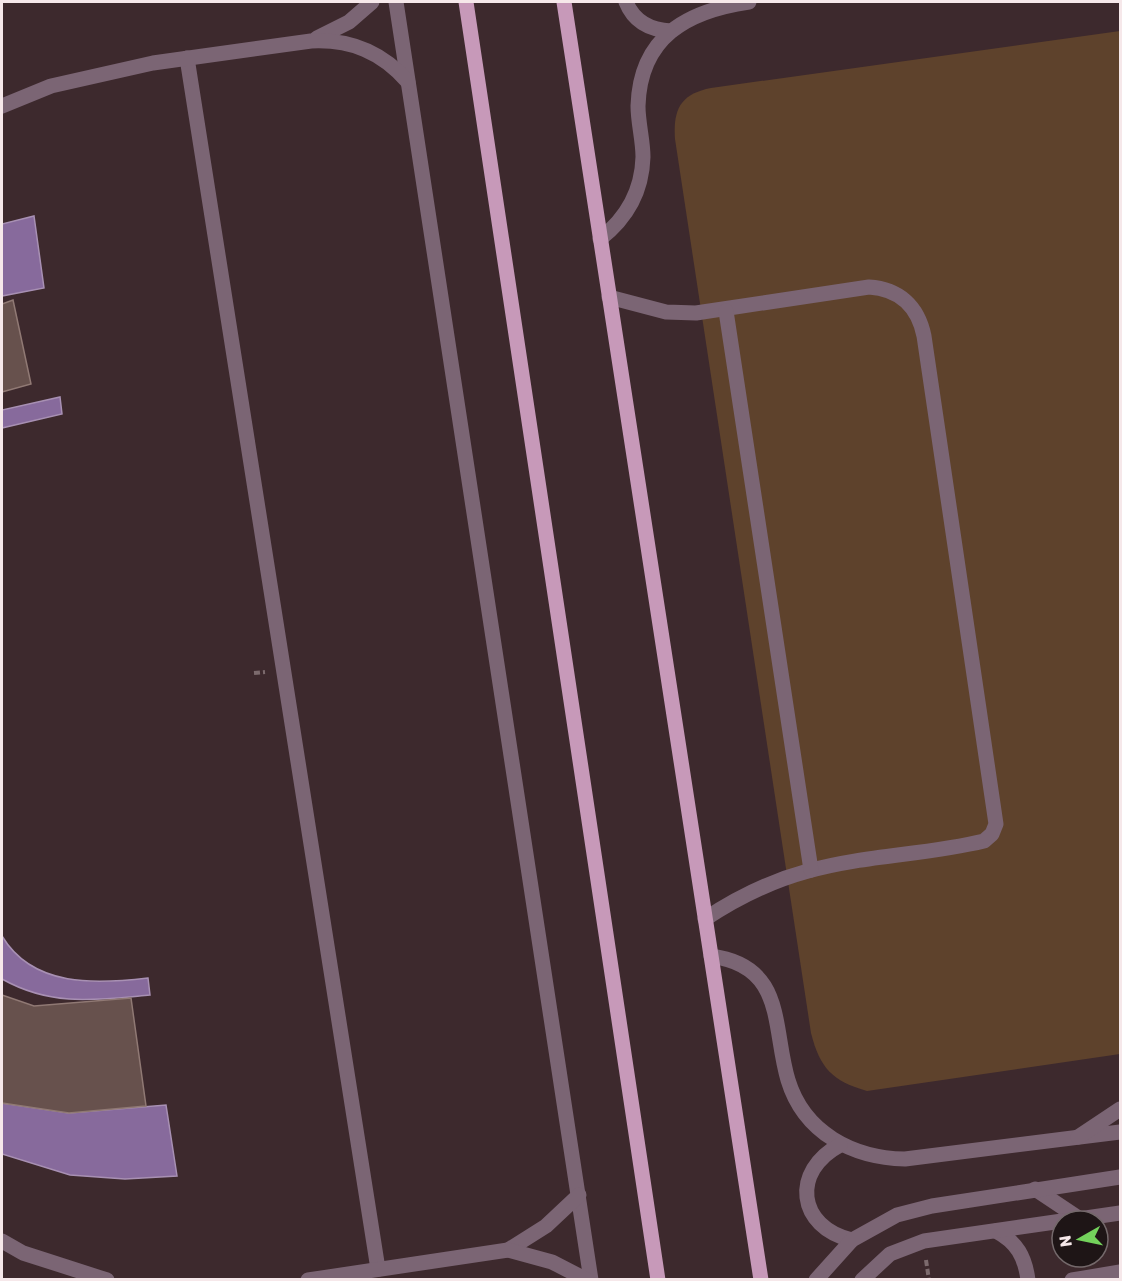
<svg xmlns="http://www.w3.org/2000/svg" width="1122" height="1281" font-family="Rubik,sans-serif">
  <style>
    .green { fill: #5e422c }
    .water { fill: #876a9c; stroke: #a890b3; stroke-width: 1.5 }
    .building { fill: #67514d; stroke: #907974; stroke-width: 1.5 }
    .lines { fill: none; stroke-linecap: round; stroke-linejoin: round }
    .path { stroke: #7c6a6d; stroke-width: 4; stroke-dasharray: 6 3; stroke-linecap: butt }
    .minor { stroke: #7b6574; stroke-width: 15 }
    .major { stroke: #c799b9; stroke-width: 15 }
  </style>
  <rect width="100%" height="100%" fill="#3d292d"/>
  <!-- green -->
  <path class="green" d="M1120,31v1023l-253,37c-35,-10 -47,-23 -56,-58l-136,-894c-2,-29 5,-45 36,-51z"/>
  <!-- water -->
  <g class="water">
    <polygon points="34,216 44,288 2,296 2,224"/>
    <polygon points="60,397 62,414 2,428 2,410"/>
    <path d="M2,936c31,52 95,48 146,42l2,17c-54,5 -98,12 -148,-16z"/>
    <polygon points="2,1103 69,1113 166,1105 177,1176 125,1179 70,1175 2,1154"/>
  </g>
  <!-- building -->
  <g class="building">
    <polygon points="13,300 31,384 2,392 2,304"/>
    <polygon points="2,995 34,1006 131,998 146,1106 69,1113 2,1103"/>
  </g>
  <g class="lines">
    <!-- path -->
    <g class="path">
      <polyline points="254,673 265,672"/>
      <polyline points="926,1260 929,1280"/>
    </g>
    <!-- minor -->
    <g class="minor">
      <polyline points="396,2 591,1280"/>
      <path d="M626,2c8,20 24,28 45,29"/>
      <polyline points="317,38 349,22 372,2"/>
      <polyline points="187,58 378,1269"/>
      <path d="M2,106l49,-20 102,-23 158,-22c40,-2 71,11 97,41"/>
      <path d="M600,239c27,-21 42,-47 43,-82 0,-17 -5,-34 -5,-51 2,-69 49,-95 111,-104"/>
      <path d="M609,297l57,15 30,1 173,-26c30,2 49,19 55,49l72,488 -4,10 -8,7c-58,14 -119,14 -176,30 -37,10 -70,26 -103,48"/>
      <polyline points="726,311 811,870"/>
      <path d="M711,956c75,10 61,71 77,124 16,53 65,78 117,79l215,-27"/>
      <polyline points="1078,1137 1120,1109"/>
      <path d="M840,1145c-49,26 -43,82 12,95"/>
      <polyline points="1035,1189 1080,1219"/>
      <polyline points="1065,1221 1120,1213"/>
      <path d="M996,1231c21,11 29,26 32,49"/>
      <polyline points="2,1241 23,1253 107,1280"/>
      <polyline points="508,1250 546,1226 579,1195"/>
      <polyline points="308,1280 508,1250 552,1262 587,1280"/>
      <polyline points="816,1280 852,1240 897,1215 932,1206 1120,1177"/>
      <polyline points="862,1280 890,1254 924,1241 1062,1221"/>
      <polyline points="1072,1280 1120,1272"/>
    </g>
    <!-- major -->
    <g class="major">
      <polyline points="466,2 658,1280"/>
      <polyline points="564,2 761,1280"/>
    </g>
  </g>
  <!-- border -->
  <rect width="1122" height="1281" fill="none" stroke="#f6e8ea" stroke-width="6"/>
  <!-- north arrow -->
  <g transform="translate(1080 1239) rotate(261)"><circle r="28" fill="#1e1516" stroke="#74696b" stroke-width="1.5"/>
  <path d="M0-4.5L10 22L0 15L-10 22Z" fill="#74d25c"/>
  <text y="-9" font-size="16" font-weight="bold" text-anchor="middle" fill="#f6e8ea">N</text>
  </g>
</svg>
